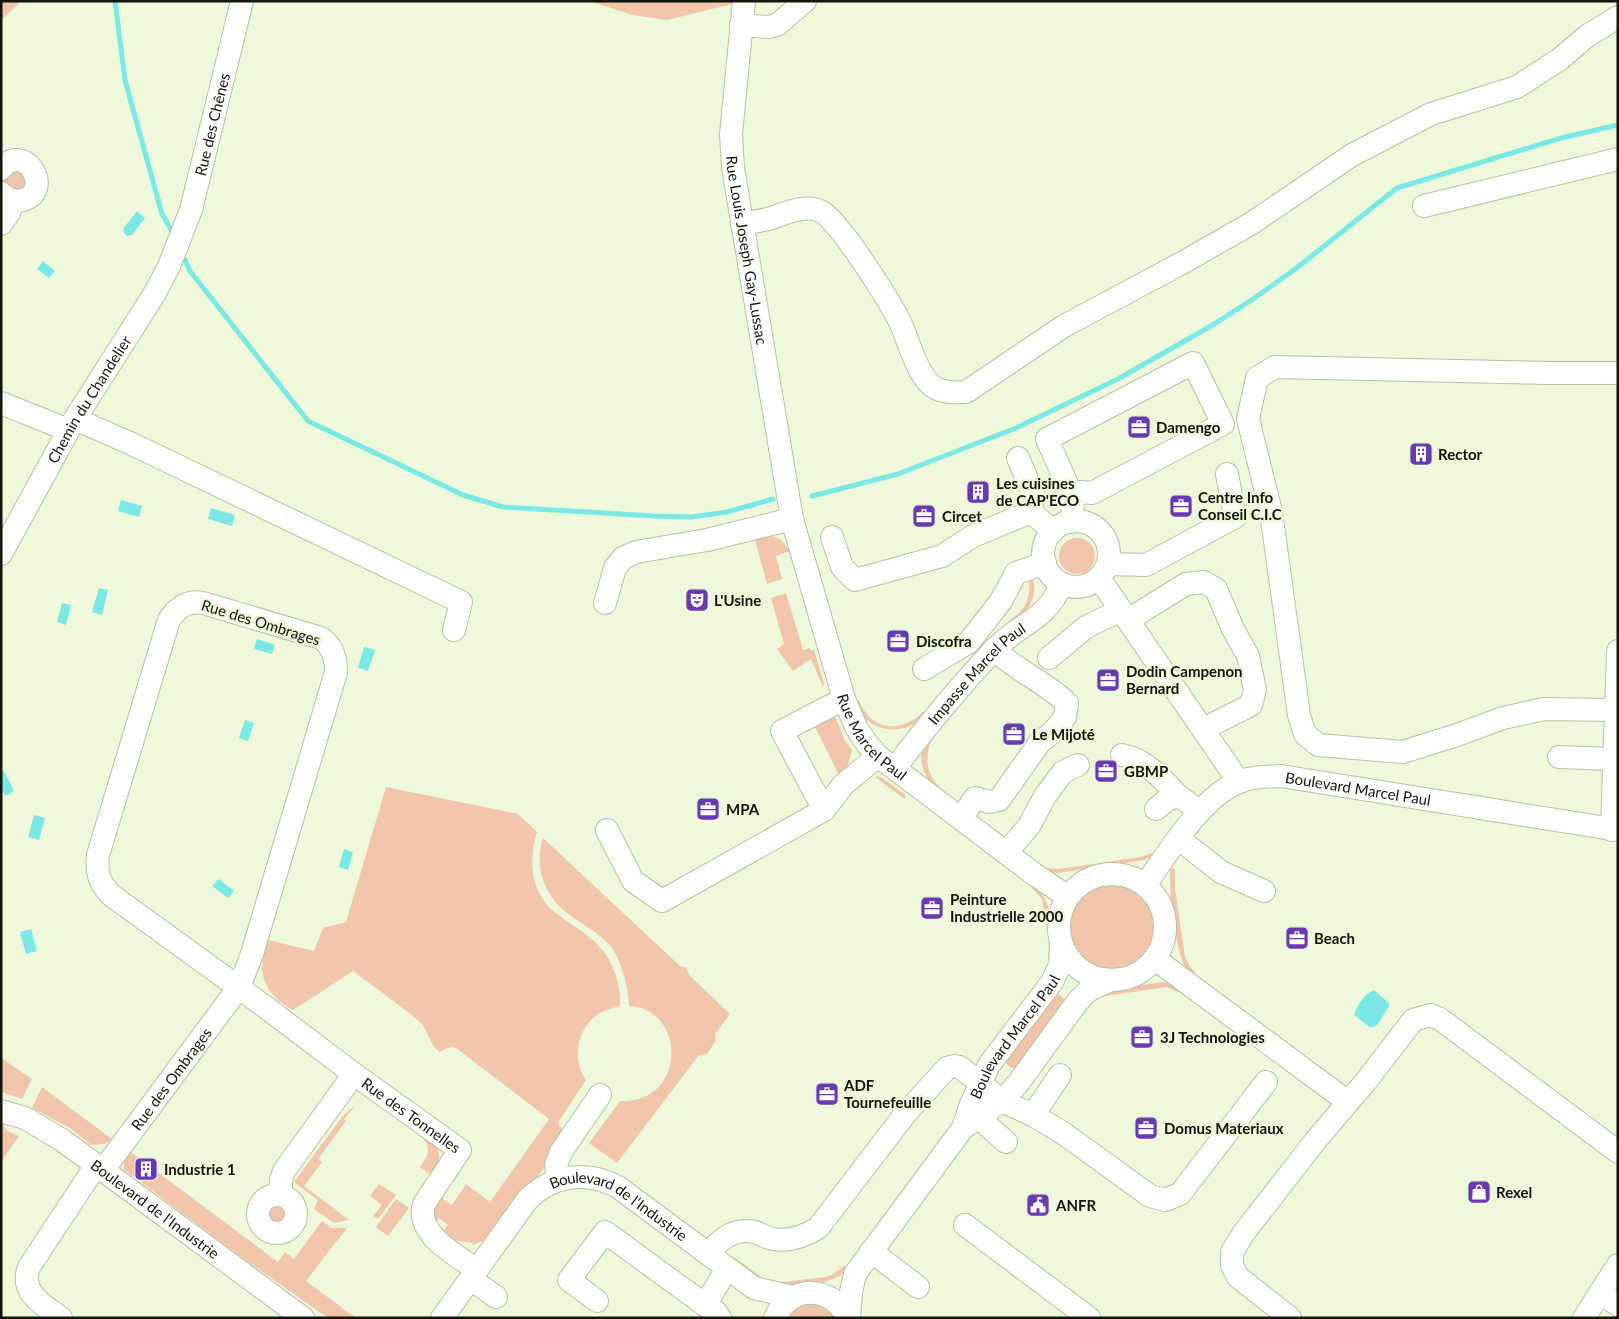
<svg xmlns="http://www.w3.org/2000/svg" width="1619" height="1319" font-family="Lato,sans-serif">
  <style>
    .green { fill: #f1c5aa }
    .water { fill: #7ae8e4 }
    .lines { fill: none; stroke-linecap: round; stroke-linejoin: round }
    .stream { stroke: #7ae8e4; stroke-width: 5 }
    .minor-casing { stroke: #b6c0a3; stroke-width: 24 }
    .minor { stroke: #fff; stroke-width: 22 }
    .labels { text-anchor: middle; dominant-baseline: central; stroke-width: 5; stroke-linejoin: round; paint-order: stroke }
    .street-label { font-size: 15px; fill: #12150b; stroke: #eef8da }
    .poi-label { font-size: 15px; font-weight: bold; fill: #12150b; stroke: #eef8da; text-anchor: start }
  </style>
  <rect width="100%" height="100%" fill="#eef8da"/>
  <!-- green -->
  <g class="green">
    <polygon points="1,1 22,1 1,20"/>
    <polygon points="590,1 733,1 732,4 667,20 632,15"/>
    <polygon points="12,168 30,175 23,194 3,182 3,178"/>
    <polygon points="769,535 780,539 790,551 776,556 782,579 767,584 754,536"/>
    <circle cx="1077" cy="556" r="18"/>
    <path d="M1032,574c7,24 -3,37 -21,51l-3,-4c19,-12 24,-24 20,-46z"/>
    <polygon points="786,593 803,650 810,648 811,651 814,650 824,683 823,687 811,659 793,671 777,649 784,644 771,598"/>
    <path d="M859,700c11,31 42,34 64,12l2,5c-28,22 -56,14 -73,-15z"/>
    <polygon points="831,718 836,718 844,739 852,750 848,765 839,775 815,727"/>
    <path d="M931,740c-7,20 -4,36 12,51l-2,4c-15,-14 -30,-40 -10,-55z"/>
    <polygon points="879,776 906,795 905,799 875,777"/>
    <path d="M386,787l132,27 19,18c-9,28 -7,61 19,81 12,10 26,17 37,27 19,17 28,41 27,66 -10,3 -20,5 -28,13 -16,16 -19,43 -6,61l-27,41v5l7,6 -26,42 -19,18 -34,47 -16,7 2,-3 -21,-3 -10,-7 6,-8 -9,-7 -6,8 -2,-9 6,-22 15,10 14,-21 24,18 59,-83 -93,-71 -5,-1 -12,5 -6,-7 -10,-20 -15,-13 -55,-41 -60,39c-30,-17 -37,-37 -25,-70l46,11 9,-23 23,-6z"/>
    <path d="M543,838l137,128 7,2 2,7 41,39 -15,20 1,6 -9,14 -8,1 -82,108 -28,-20 31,-42c5,0 10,0 15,-1 52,-11 47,-92 -6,-94 -1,-18 -6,-39 -15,-55 -14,-21 -36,-27 -53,-43 -20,-20 -26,-45 -18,-70z"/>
    <polygon points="1151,853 1154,855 1145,860 1058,873 1044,871 1046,868 1059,869 1141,857"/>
    <path d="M1171,868l4,1v20l10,68 5,10 6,6 -3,4c-5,-5 -10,-12 -12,-20 -5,-16 -14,-73 -10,-89z"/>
    <circle cx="1114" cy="927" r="46"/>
    <path d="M1033,884c20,16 19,46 22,70h-3l-10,-55 -11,-12z"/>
    <polygon points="1163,982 1172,983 1184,990 1182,994 1167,987 1099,997 1106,990"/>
    <polygon points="1054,994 1060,995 1066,1001 1016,1069 1008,1066 1005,1060"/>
    <polygon points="1,1058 32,1079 22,1099 1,1092"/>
    <polygon points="42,1087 112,1139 105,1144 91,1145 70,1128 32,1108"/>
    <polygon points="355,1106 344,1119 346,1121 318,1159 322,1162 304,1186 349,1220 334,1223 314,1209 318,1200 294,1182 342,1117 349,1110"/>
    <polygon points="1,1119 6,1130 19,1136 1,1162"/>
    <path d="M428,1135c15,16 13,22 6,43l-14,-11c7,-10 12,-16 4,-27z"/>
    <polygon points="128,1150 278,1262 285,1252 294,1259 322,1221 332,1228 347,1228 306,1281 356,1318 328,1318 241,1257 142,1183 151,1170 144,1164 134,1177 124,1170 124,1163"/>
    <polygon points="379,1184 396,1195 378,1219 373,1216 382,1205 370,1196"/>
    <polygon points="396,1199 409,1208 388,1236 376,1227"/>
    <circle cx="277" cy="1215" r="13"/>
    <polygon points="734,1257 764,1279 775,1283 825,1277 832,1275 844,1266 848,1268 840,1276 822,1283 792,1287 773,1287 735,1261"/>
    <polygon points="814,1298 842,1318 782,1318 785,1311"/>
  </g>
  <!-- water -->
  <g class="water">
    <polygon points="137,211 145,218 132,235 127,236 124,233 123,229"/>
    <polygon points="43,261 55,271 49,278 37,269"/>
    <polygon points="121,500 142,506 139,517 118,511"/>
    <polygon points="211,508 235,515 232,526 208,519"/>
    <polygon points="99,588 108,590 102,615 92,612"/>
    <polygon points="62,603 71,605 66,625 57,622"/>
    <polygon points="257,639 275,645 272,654 254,649"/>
    <polygon points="364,647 375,650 368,671 358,668"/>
    <polygon points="245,720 254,723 248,741 239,738"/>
    <polygon points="4,771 14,791 5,796 1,788 1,772"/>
    <polygon points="34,815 45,818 39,840 28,837"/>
    <polygon points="344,849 353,852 348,870 339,867"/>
    <polygon points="219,879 234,891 228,898 212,886"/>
    <polygon points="31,929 37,951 26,954 20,932"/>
    <path d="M1374,990l15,13v3l-11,18 -7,4 -17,-13c2,-9 12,-22 20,-25z"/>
  </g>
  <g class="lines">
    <!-- stream -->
    <g class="stream">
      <polyline points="115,1 125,80 162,214 173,233"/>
      <polyline points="185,260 190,271 308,421 463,495 503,507 654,516 691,517 727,512 773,499"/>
      <polyline points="812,496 898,474 1016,428 1118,379 1211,326 1253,299 1294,270 1397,188 1561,138 1618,125"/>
    </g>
    <!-- minor casing -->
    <g class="minor-casing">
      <g id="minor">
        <path id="s1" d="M744,1l-13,133 2,34 59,351 52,180 13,30 11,16 10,11 156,118 34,23"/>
        <polyline points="741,25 768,27 777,25 805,1"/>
        <path d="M1,169c23,-29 54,21 22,31 -9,2 -16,-1 -22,-7"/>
        <polyline points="1424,206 1618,159"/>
        <polyline points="1,224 9,213 13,200"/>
        <path d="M742,224c9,-2 18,-3 26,-5 16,-5 36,-15 52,-8 18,7 70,91 80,111 8,17 16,49 30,62 9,9 24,9 36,8l98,-66 118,-63 70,-40 100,-68 79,-41 86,-27 43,-28 27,-23 31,-19"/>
        <polyline points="1,403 68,430"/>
        <polyline points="75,419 132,444 461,602 454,630"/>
        <polyline points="1018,458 1033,493 1031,512"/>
        <circle cx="1076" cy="554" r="33"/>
        <polyline points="1072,522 1073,498 1047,439 1193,363 1223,424 1092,493 1080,492 1073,498"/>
        <polyline points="832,537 842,567 855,580 942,556 973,536 1031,512 1053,531"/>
        <path id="s2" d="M1,554l72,-132 82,-129 14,-27 22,-56 51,-209"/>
        <polyline points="1108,564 1146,565 1235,517 1227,474"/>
        <polyline points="1099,578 1239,782"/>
        <polyline points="605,603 615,568 623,558 636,552 707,540 792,519"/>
        <polyline points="1128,620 1186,584 1204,582 1216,589 1233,629 1248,656 1255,690 1251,705 1203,729"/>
        <polyline points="1049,658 1086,627 1121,610"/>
        <polyline points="924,669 969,642 1001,601 1016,573 1045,563"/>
        <polyline points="1615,710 1544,709 1503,718 1457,735 1403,752 1318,745 1305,734 1299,715 1271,512 1248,419 1257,378 1275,367 1551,373 1618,373"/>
        <path d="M1122,755c23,4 41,24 56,41"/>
        <polyline points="1559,757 1613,759"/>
        <path id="s3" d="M895,768c31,-41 64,-81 99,-118 24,-26 54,-30 67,-66"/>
        <polyline points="1156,809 1167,800 1178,796 1189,803"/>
        <polyline points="824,810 843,785 878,756"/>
        <path d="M961,818l14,-20 14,4 10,-2 41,-58 13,-10 12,-15 2,-14c-23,-22 -51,-32 -73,-54"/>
        <polyline points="607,830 633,881 662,901 824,810 782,731 844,699"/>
        <polyline points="1612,830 1618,651"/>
        <polyline points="1179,839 1221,872 1264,891"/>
        <polyline points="1006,853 1029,826 1045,796 1063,772 1078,765"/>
        <circle cx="1112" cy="927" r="53"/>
        <path id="s4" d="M1145,885c24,-33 56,-88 94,-103 13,-6 28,-5 42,-6l337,54"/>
        <polyline points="1155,959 1348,1102"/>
        <path id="s5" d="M1,1111l24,7 37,22 241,178"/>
        <polyline points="1033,1115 1060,1075"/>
        <polyline points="979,1118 1006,1142"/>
        <polyline points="963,1128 1002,1101 1019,1082 1078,1001 1089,990 1111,980"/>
        <polyline points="558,1180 556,1165 561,1152 600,1095"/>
        <circle cx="277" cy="1214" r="19"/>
        <polyline points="281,1195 281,1180 284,1171 354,1074"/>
        <polyline points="965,1225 1089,1318"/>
        <polyline points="871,1251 918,1287"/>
        <path d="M708,1254c11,-14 26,-27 47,-22 6,2 12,6 18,7 16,3 32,-3 45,-11l88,-115 41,-45 8,-2 5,1 42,34 31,14 30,18 87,63 15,4 15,-6 86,-112"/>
        <polyline points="471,1279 496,1297"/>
        <polyline points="1600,1292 1618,1305"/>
        <polyline points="597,1301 569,1280 605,1232 705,1305"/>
        <path id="s6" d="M61,1318c-17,-13 -42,-25 -32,-51l62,-94 10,-4 9,-8 129,-174 13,-33 84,-282c0,-13 -3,-26 -15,-34l-118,-35c-16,-3 -26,5 -34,17l-71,235c-2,16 1,28 13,40l153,111 90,68 106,76 -36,54c-9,30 32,51 53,66"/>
        <path id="s7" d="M442,1318l86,-119c25,-24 59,-29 90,-12l136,101 39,9"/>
        <polyline points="720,1318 716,1312 705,1305 727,1269"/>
        <path d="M775,1318c15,-34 57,-33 73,0"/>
        <path id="s8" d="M849,1318l2,-26 4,-18 108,-146 8,-24 18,-39 63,-83 8,-17 1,-22"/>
        <polyline points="1290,1318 1238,1277 1232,1265 1232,1252 1243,1234 1316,1140 1367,1080 1413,1020 1430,1015 1440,1019 1618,1152"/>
        <polyline points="1584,1318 1618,1265"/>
      </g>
    </g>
    <!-- minor -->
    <use href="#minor" class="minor"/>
  </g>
  <!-- icons -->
  <defs>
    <g id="office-square" transform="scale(1.25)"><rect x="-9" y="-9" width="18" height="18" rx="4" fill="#683ab2" stroke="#eef8da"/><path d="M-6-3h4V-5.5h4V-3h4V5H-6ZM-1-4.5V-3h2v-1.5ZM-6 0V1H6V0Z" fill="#fff"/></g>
    <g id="building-square" transform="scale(1.25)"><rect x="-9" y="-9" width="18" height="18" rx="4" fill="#683ab2" stroke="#eef8da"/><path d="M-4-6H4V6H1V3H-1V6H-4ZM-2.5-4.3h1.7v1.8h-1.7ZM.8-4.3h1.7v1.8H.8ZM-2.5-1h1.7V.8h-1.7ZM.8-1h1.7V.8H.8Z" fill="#fff"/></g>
    <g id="theatre-square" transform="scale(1.25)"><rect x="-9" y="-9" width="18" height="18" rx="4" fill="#683ab2" stroke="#eef8da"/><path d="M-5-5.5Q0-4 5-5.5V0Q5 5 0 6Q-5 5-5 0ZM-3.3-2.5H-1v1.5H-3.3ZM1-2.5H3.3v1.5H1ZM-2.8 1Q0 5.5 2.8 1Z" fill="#fff"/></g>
    <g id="shop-square" transform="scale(1.25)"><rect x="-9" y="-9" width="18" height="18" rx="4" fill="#683ab2" stroke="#eef8da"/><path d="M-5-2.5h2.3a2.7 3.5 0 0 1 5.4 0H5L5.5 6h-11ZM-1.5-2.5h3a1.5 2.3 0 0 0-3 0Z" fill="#fff"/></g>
    <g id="civic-square" transform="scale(1.25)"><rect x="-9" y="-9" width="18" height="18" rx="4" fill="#683ab2" stroke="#eef8da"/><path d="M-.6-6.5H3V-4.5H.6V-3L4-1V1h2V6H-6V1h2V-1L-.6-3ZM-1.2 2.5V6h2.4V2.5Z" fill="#fff"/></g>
  </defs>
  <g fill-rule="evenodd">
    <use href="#office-square" x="1139" y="427"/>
    <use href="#building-square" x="1421" y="454"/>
    <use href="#building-square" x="978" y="492"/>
    <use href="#office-square" x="1181" y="506"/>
    <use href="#office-square" x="924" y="516"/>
    <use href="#theatre-square" x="697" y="600"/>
    <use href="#office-square" x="898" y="641"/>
    <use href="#office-square" x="1108" y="680"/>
    <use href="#office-square" x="1014" y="734"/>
    <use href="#office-square" x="1106" y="771"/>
    <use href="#office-square" x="708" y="809"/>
    <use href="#office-square" x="932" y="908"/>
    <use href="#office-square" x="1297" y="938"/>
    <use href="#office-square" x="1142" y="1037"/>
    <use href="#office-square" x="827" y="1094"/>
    <use href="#office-square" x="1146" y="1128"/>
    <use href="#building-square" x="146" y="1169"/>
    <use href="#shop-square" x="1479" y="1192"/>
    <use href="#civic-square" x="1038" y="1205"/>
  </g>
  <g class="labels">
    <!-- street labels -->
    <g class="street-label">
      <text stroke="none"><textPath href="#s2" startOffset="482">Rue des Chênes</textPath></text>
      <text stroke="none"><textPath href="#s1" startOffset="251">Rue Louis Joseph Gay-Lussac</textPath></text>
      <text stroke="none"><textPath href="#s2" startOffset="178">Chemin du Chandelier</textPath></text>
      <text transform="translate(261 622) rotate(17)">Rue des Ombrages</text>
      <text stroke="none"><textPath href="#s3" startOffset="125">Impasse Marcel Paul</textPath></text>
      <text stroke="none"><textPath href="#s1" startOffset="759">Rue Marcel Paul</textPath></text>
      <text stroke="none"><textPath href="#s4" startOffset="262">Boulevard Marcel Paul</textPath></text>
      <text stroke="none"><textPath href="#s8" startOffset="332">Boulevard Marcel Paul</textPath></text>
      <text stroke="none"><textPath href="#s6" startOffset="304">Rue des Ombrages</textPath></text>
      <text stroke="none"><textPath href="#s6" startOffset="1612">Rue des Tonnelles</textPath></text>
      <text stroke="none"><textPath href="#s5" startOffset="184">Boulevard de l'Industrie</textPath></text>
      <text stroke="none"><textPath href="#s7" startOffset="251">Boulevard de l'Industrie</textPath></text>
    </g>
    <!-- poi labels -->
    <g class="poi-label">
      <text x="1156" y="427">Damengo</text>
      <text x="1438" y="454">Rector</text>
      <text x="996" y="483">Les cuisines<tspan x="996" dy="17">de CAP'ECO</tspan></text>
      <text x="1198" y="497">Centre Info<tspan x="1198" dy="17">Conseil C.I.C</tspan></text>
      <text x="942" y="516">Circet</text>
      <text x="714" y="600">L'Usine</text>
      <text x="916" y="641">Discofra</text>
      <text x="1126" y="671">Dodin Campenon<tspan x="1126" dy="17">Bernard</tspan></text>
      <text x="1032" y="734">Le Mijoté</text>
      <text x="1124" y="771">GBMP</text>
      <text x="726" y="809">MPA</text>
      <text x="950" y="899">Peinture<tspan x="950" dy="17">Industrielle 2000</tspan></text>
      <text x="1314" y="938">Beach</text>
      <text x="1160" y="1037">3J Technologies</text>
      <text x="844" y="1085">ADF<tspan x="844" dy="17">Tournefeuille</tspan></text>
      <text x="1164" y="1128">Domus Materiaux</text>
      <text x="164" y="1169">Industrie 1</text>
      <text x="1496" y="1192">Rexel</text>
      <text x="1056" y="1205">ANFR</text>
    </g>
  </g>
  <!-- border -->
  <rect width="1619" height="1319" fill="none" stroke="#12150b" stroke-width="5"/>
</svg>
